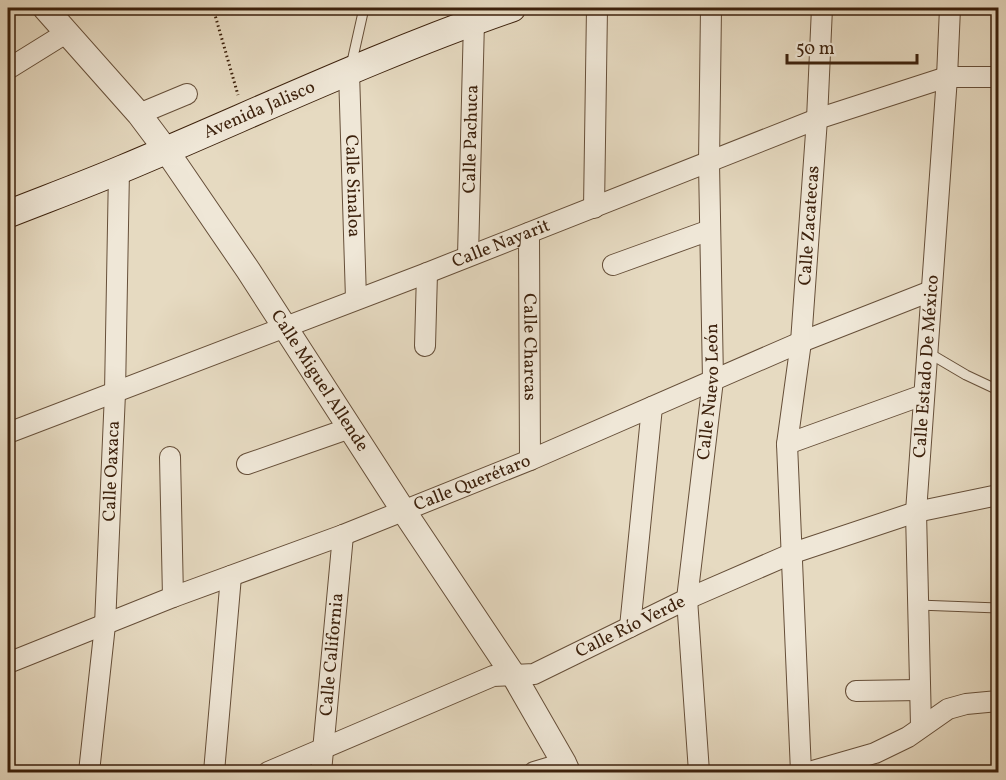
<svg xmlns="http://www.w3.org/2000/svg" width="1006" height="780" font-family="Vollkorn,serif">
  <style>
    .lines { fill: none; stroke-linecap: round; stroke-linejoin: round }
    .service-casing { stroke: #664f39; stroke-width: 11 }
    .minor-casing { stroke: #664f39; stroke-width: 22 }
    .tertiary-casing { stroke: #664f39; stroke-width: 26 }
    .secondary-casing { stroke: #3c210c; stroke-width: 29 }
    .path { stroke: #3c210c; stroke-width: 3; stroke-dasharray: 1.5 3; stroke-linecap: butt }
    .service { stroke: #efe7d7; stroke-width: 9 }
    .minor { stroke: #efe7d7; stroke-width: 20 }
    .tertiary { stroke: #efe7d7; stroke-width: 24 }
    .secondary { stroke: #efe7d7; stroke-width: 27 }
    .labels { text-anchor: middle; dominant-baseline: central; stroke-width: 4.5; stroke-linejoin: round; paint-order: stroke }
    .street-label { font-size: 18px; fill: #3c210c; stroke: #efe7d7 }
  </style>
  <rect width="100%" height="100%" fill="#e6dac1"/>
  <filter id="stains"><feTurbulence type="fractalNoise" baseFrequency=".00333" numOctaves="4"/><feColorMatrix values="0 0 0 0 .2 0 0 0 0 .09 0 0 0 0 .02 0 0 0 .5 -.17"/></filter>
  <radialGradient id="worn" r=".72"><stop offset=".6" stop-color="#630" stop-opacity="0"/><stop offset="1" stop-color="#630" stop-opacity=".3"/></radialGradient>
  <g class="lines">
    <!-- service casing -->
    <g class="service-casing">
      <g id="service">
        <polyline points="351,66 364,8"/>
        <polyline points="927,352 966,375 998,390"/>
        <polyline points="918,605 998,608"/>
      </g>
    </g>
    <!-- minor casing -->
    <g class="minor-casing">
      <g id="minor">
        <polyline points="8,69 66,33"/>
        <path id="s1" d="M349,72l7,227"/>
        <polyline points="139,114 187,94"/>
        <polyline points="594,208 597,8"/>
        <path id="s2" d="M529,233l1,227"/>
        <path id="s3" d="M468,256l6,-235"/>
        <polyline points="613,265 710,230"/>
        <polyline points="425,346 427,273"/>
        <path id="s4" d="M8,433l419,-160 390,-154 130,-42h51"/>
        <polyline points="787,444 923,395"/>
        <polyline points="170,457 173,597"/>
        <polyline points="247,464 350,428"/>
        <polyline points="630,627 652,407"/>
        <path id="s5" d="M8,663l165,-66 170,-62 187,-75 271,-118 130,-51"/>
        <polyline points="856,691 920,690"/>
        <path id="s6" d="M921,726l-5,-214 31,-435 3,-69"/>
        <path id="s7" d="M89,772l16,-147 10,-232 4,-223"/>
        <polyline points="214,772 231,576"/>
        <path id="s8" d="M268,772l225,-96 41,-2 153,-75 106,-46 123,-41 82,-17"/>
        <path id="s9" d="M321,772l22,-237"/>
        <polyline points="534,772 564,763"/>
        <path id="s10" d="M699,772l-12,-173 26,-219 -4,-217 2,-155"/>
        <path id="s11" d="M801,772l-14,-328 14,-102 16,-223 5,-111"/>
        <polyline points="809,772 875,753 908,737 948,709 966,704 998,701"/>
      </g>
    </g>
    <!-- tertiary casing -->
    <g class="tertiary-casing">
      <g id="tertiary">
        <path id="s12" d="M45,8l94,106 27,36 82,120 155,240 111,166 50,87 4,9"/>
      </g>
    </g>
    <!-- secondary casing -->
    <g class="secondary-casing">
      <g id="secondary">
        <path id="s13" d="M8,214c38,-15 76,-29 114,-45 129,-54 257,-115 390,-161"/>
      </g>
    </g>
    <!-- path -->
    <polyline class="path" points="213,8 238,95"/>
    <!-- service -->
    <use href="#service" class="service"/>
    <!-- minor -->
    <use href="#minor" class="minor"/>
    <!-- tertiary -->
    <use href="#tertiary" class="tertiary"/>
    <!-- secondary -->
    <use href="#secondary" class="secondary"/>
  </g>
  <g class="labels">
    <!-- street labels -->
    <g class="street-label">
      <text stroke="none"><textPath href="#s13" startOffset="272">Avenida Jalisco</textPath></text>
      <text stroke="none"><textPath href="#s3" startOffset="117">Calle Pachuca</textPath></text>
      <text stroke="none"><textPath href="#s1" startOffset="114">Calle Sinaloa</textPath></text>
      <text stroke="none"><textPath href="#s11" startOffset="548">Calle Zacatecas</textPath></text>
      <text stroke="none"><textPath href="#s4" startOffset="528">Calle Nayarit</textPath></text>
      <text stroke="none"><textPath href="#s2" startOffset="114">Calle Charcas</textPath></text>
      <text stroke="none"><textPath href="#s6" startOffset="360">Calle Estado De México</textPath></text>
      <text stroke="none"><textPath href="#s12" startOffset="464">Calle Miguel Allende</textPath></text>
      <text stroke="none"><textPath href="#s10" startOffset="382">Calle Nuevo León</textPath></text>
      <text stroke="none"><textPath href="#s7" startOffset="302">Calle Oaxaca</textPath></text>
      <text stroke="none"><textPath href="#s5" startOffset="498">Calle Querétaro</textPath></text>
      <text stroke="none"><textPath href="#s8" startOffset="393">Calle Río Verde</textPath></text>
      <text stroke="none"><textPath href="#s9" startOffset="118">Calle California</textPath></text>
    </g>
  </g>
  <!-- margin -->
  <rect width="1006" height="780" fill="none" stroke="#e6dac1" stroke-width="30"/>
  <rect x="9" y="9" width="988" height="762" fill="none" stroke="#3c210c" stroke-width="3"/>
  <rect x="15" y="15" width="976" height="750" fill="none" stroke="#3c210c" stroke-width="1.5"/>
  <!-- scale -->
  <path d="M787 54v9h130v-9" fill="none" stroke="#3c210c" stroke-width="3"/>
  <text x="796" y="54" font-size="18" fill="#3c210c" stroke="#efe7d7" stroke-width="4.5" paint-order="stroke">50 m</text>
  <rect width="100%" height="100%" filter="url(#stains)"/>
  <rect width="100%" height="100%" fill="url(#worn)"/>
</svg>
